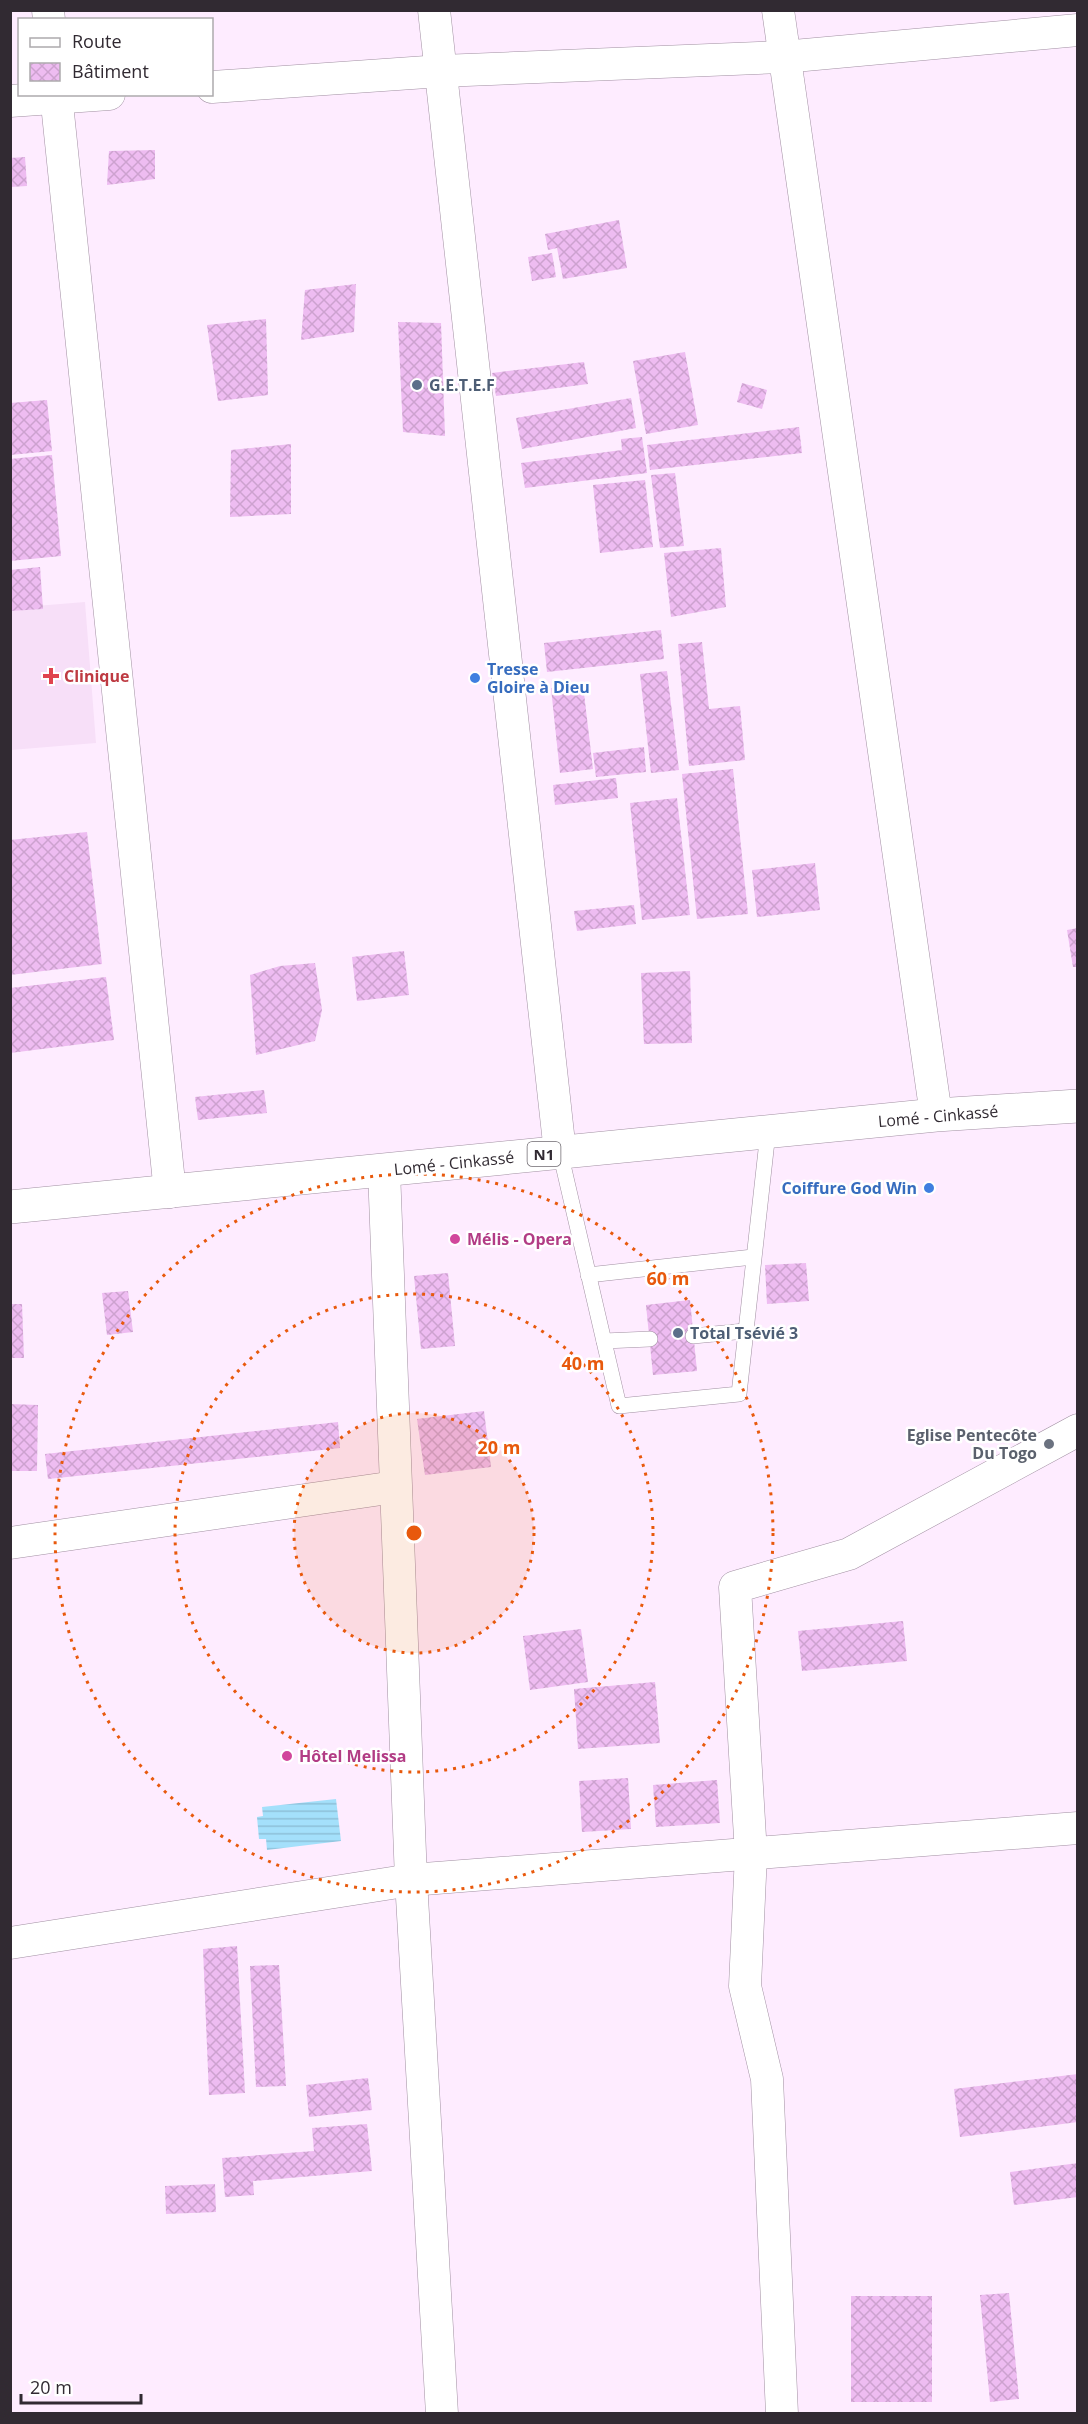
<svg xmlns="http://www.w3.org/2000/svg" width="1088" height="2424" font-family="'Open Sans',sans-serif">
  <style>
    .built { fill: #f7dff8 }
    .water { fill: url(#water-rules) }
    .building { fill: url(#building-cross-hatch) }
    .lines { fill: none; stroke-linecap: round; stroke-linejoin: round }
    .lane-casing { stroke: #a190a2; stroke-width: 16 }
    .street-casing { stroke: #a190a2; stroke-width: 33 }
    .highway-casing { stroke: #a190a2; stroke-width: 34 }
    .lane { stroke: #fff; stroke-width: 15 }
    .street { stroke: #fff; stroke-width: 32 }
    .highway { stroke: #fff; stroke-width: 33 }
    .ring { fill: none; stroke: #e8590c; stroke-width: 3; stroke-dasharray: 3 6 }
    .service-dot { fill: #5c6f8a; stroke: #fff; stroke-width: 2 }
    .health-dot { fill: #e0444e; stroke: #fff; stroke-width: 2 }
    .shop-dot { fill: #3f7fe0; stroke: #fff; stroke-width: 2 }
    .hotel-dot { fill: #d1479c; stroke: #fff; stroke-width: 2 }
    .worship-dot { fill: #6b7280; stroke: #fff; stroke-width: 2 }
    .labels { text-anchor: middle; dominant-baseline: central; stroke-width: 5; stroke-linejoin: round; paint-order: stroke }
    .shield { fill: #fff; stroke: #6f6a70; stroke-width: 1.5 }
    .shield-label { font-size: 15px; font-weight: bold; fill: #312a32 }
    .service-label { font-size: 16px; font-weight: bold; fill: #4e5e75; stroke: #fff; text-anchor: start }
    .shop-label { font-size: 16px; font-weight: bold; fill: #366cbe; stroke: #fff; text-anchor: start }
    .health-label { font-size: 16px; font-weight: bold; fill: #be3a42; stroke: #fff; text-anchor: start }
    .street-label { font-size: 16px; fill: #312a32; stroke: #fff }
    .hotel-label { font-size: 16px; font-weight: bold; fill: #b23c85; stroke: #fff; text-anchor: start }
    .worship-label { font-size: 16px; font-weight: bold; fill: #5b616d; stroke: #fff; text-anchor: end }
    .centre { fill: #e8590c; stroke: #fff; stroke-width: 3 }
    .ring-label { font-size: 18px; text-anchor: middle; font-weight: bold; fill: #e8590c; stroke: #fff; stroke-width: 5; stroke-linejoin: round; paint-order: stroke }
  </style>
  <defs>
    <pattern id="water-rules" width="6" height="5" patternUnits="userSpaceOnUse" patternTransform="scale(1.5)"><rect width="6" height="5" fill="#a4e0fb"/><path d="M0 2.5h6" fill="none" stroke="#8ec0d8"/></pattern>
    <pattern id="building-cross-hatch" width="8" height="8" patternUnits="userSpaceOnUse" patternTransform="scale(1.5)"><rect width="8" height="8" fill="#eebcf1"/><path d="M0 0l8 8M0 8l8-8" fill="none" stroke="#cda2cf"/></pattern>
  </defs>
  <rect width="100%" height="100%" fill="#feecff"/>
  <!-- built -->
  <polygon class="built" points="85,602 96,743 11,750 11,608"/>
  <!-- water -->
  <polygon class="water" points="336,1799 341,1841 267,1850 266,1839 259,1839 257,1817 263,1816 262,1807"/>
  <!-- building -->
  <g class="building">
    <polygon points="155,150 155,179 107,185 109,151"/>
    <polygon points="25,157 27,186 10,187 10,158"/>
    <polygon points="619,220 627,268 563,279 557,248 548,250 545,234"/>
    <polygon points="552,253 556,277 532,281 528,257"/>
    <polygon points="356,284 354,332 301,340 305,290"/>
    <polygon points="266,319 268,395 218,401 207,325"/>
    <polygon points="398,322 441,323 445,436 403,432"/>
    <polygon points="685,352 698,425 646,434 633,361"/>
    <polygon points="584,362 588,384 496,396 492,373"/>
    <polygon points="742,383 767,390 762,409 737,402"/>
    <polygon points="631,398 636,428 522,449 516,418"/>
    <polygon points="47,400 52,451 10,455 10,403"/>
    <polygon points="799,427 802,453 650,470 647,445"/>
    <polygon points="642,437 647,473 525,488 521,463 622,450 621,439"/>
    <polygon points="291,444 291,514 230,517 231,450"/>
    <polygon points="52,455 61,556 10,561 10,459"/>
    <polygon points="675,473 684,546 660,548 651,475"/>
    <polygon points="645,480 653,547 600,553 593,485"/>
    <polygon points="721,548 726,607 671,617 664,553"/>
    <polygon points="40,567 43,609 10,611 10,570"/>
    <polygon points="661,630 664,659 547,672 544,643"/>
    <polygon points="702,642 709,709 740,706 745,760 689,766 678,644"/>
    <polygon points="667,671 679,770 651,773 640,674"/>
    <polygon points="583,685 593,769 560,773 551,688"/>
    <polygon points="644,747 646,772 596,777 593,753"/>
    <polygon points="733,769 748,914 697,919 682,774"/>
    <polygon points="616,778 618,798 555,805 553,785"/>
    <polygon points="677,798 690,915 642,920 630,803"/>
    <polygon points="87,832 102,964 10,975 10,840"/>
    <polygon points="815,863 820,910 757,917 752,870"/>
    <polygon points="634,905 636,924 577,931 574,911"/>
    <polygon points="1078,928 1078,967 1073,967 1067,930"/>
    <polygon points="404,951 409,995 357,1001 352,957"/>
    <polygon points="315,963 322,1010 315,1041 256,1055 250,975 280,966"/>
    <polygon points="690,971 692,1043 644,1044 641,973"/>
    <polygon points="106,977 114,1040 10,1053 10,988"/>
    <polygon points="264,1090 267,1113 198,1120 195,1097"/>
    <polygon points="806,1263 809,1301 767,1304 765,1265"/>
    <polygon points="448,1273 455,1346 421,1349 414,1276"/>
    <polygon points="128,1291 133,1332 107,1335 102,1293"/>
    <polygon points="690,1300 697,1371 653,1375 646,1305"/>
    <polygon points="10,1304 22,1304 24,1358 10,1358"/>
    <polygon points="10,1404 38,1405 37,1471 10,1471"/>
    <polygon points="484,1411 491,1467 425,1475 417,1419"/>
    <polygon points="338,1422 340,1448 48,1479 45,1454"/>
    <polygon points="903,1621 907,1661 802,1671 798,1631"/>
    <polygon points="581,1629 588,1682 530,1690 523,1636"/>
    <polygon points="655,1682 660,1743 578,1749 574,1689"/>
    <polygon points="628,1778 631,1829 582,1832 579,1781"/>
    <polygon points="717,1780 720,1823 656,1827 653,1785"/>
    <polygon points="237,1946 245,2093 209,2095 203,1949"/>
    <polygon points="279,1965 286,2086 256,2087 250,1966"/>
    <polygon points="1078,2074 1078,2122 960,2137 954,2089"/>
    <polygon points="368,2078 372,2110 309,2117 306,2085"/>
    <polygon points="367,2124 372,2171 253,2181 254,2195 225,2197 222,2158 314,2151 312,2128"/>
    <polygon points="1078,2163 1078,2197 1014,2205 1010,2172"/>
    <polygon points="215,2184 216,2212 166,2214 165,2186"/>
    <polygon points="1009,2293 1019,2399 990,2402 980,2295"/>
    <rect x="851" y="2296" width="81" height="106"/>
  </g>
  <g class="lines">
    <!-- lane casing -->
    <g class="lane-casing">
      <g id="lane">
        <polyline points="560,1152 619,1406 739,1394 768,1132"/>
        <polyline points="588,1275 753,1257"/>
        <polyline points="693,1336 745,1331"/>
        <polyline points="604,1341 650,1339"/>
      </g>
    </g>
    <!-- street casing -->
    <g class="street-casing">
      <g id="street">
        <polyline points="48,10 49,20"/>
        <polyline points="434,10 560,1152"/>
        <polyline points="778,10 936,1115"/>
        <polyline points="212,87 441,71 783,57 1078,30"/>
        <polyline points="56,94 170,1192"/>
        <polyline points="10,101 109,94"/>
        <polyline points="384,1170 411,1880 442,2414"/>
        <polyline points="10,1543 395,1487"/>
        <polyline points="10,1943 411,1880 1078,1828"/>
        <polyline points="782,2414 767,2079 745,1986 751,1854 735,1587 849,1554 1078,1430"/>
      </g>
    </g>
    <!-- highway casing -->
    <g class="highway-casing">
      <polyline id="highway" points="10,1207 936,1115 1078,1106"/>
    </g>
    <!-- lane -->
    <use href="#lane" class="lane"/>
    <!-- street -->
    <use href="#street" class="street"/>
    <!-- highway -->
    <use href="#highway" class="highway"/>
  </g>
  <!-- distance rings -->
  <circle cx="414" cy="1533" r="120" fill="#e8590c" fill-opacity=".12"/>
  <g class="ring">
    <circle cx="414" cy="1533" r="120"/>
    <circle cx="414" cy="1533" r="239"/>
    <circle cx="414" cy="1533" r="359"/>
  </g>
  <!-- markers -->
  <g class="service-dot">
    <circle cx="417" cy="385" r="6"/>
    <circle cx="678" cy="1333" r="6"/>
  </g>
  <path class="health-dot" d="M48 667h6v6h6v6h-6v6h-6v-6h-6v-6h6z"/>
  <g class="shop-dot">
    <circle cx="475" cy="678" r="6"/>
    <circle cx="929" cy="1188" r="6"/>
  </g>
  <g class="hotel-dot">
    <circle cx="455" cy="1239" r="6"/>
    <circle cx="287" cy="1756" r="6"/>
  </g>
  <circle class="worship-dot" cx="1049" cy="1444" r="6"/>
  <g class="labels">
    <!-- shield labels -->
    <rect class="shield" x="527.5" y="1142" width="33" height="24" rx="4.5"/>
    <g class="shield-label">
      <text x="544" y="1154">N1</text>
    </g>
    <!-- service labels -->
    <g class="service-label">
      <text x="429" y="385">G.E.T.E.F</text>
      <text x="690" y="1333">Total Tsévié 3</text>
    </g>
    <!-- shop labels -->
    <g class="shop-label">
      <text x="487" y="669">Tresse<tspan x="487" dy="18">Gloire à Dieu</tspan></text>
      <text x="917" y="1188" text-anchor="end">Coiffure God Win</text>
    </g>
    <!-- health labels -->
    <g class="health-label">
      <text x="64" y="676">Clinique</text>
    </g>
    <!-- street labels -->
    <g class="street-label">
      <text transform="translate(938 1116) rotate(-5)">Lomé - Cinkassé</text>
      <text transform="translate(454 1163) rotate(-6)">Lomé - Cinkassé</text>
    </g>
    <!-- hotel labels -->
    <g class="hotel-label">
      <text x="467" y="1239">Mélis - Opera</text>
      <text x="299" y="1756">Hôtel Melissa</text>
    </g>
    <!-- worship labels -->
    <g class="worship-label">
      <text x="1037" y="1435">Eglise Pentecôte<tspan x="1037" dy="18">Du Togo</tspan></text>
    </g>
  </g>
  <circle cx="414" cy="1533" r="9" class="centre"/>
  <g class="ring-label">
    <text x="668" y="1285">60 m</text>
    <text x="583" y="1370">40 m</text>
    <text x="499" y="1454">20 m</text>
  </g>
  <!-- border -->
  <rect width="1088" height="2424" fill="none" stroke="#312a32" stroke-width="24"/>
  <!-- legend -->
  <rect x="18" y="18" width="195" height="78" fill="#ffffff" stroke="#adaaad" stroke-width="1.5"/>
  <rect x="30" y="38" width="30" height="9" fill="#ffffff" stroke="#adaaad" stroke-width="1.5"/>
  <text x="72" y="48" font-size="18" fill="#312a32">Route</text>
  <rect x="30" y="63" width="30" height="18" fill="url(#building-cross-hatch)" stroke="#adaaad" stroke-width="1.5"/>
  <text x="72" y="78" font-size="18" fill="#312a32">Bâtiment</text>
  <!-- scale -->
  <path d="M21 2394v9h120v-9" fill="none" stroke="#312a32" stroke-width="3"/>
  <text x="30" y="2394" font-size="18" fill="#312a32" stroke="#ffffff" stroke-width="4.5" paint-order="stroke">20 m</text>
</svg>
